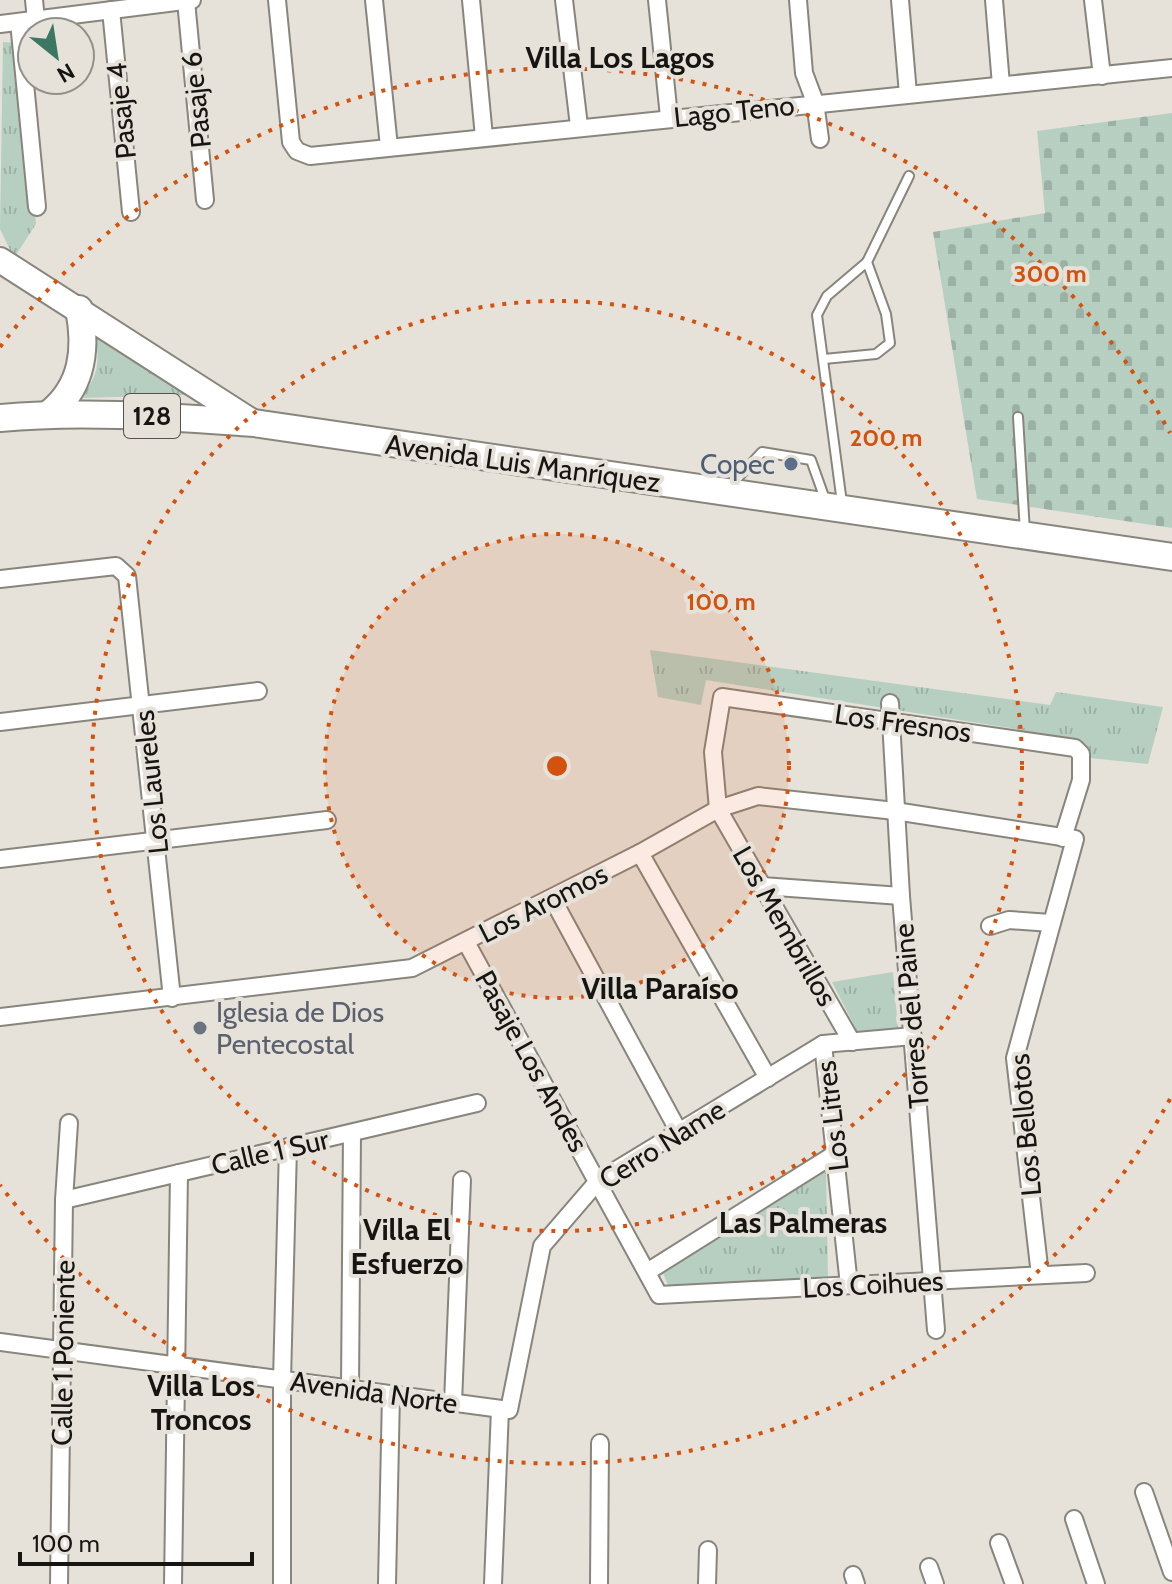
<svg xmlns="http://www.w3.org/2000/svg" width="1172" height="1584" font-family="Cabin,sans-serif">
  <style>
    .grass { fill: url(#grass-tufts) }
    .cemetery { fill: url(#cemetery-stones) }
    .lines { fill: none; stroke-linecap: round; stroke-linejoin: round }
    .lane-casing { stroke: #88857d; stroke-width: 12 }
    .street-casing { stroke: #88857d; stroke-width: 20 }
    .secondary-casing { stroke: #88857d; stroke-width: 28 }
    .primary-casing { stroke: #88857d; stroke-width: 30 }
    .lane { stroke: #fff; stroke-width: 8 }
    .street { stroke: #fff; stroke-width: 16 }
    .secondary { stroke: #fff; stroke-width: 24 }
    .primary { stroke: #fff; stroke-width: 26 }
    .ring { fill: none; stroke: #d3520d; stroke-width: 4; stroke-dasharray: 4 8 }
    .service-dot { fill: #5c6f8a; stroke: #e6e2d9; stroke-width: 3 }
    .worship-dot { fill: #6b7280; stroke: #e6e2d9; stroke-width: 3 }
    .labels { text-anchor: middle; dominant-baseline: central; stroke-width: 8; stroke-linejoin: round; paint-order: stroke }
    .shield { fill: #e6e2d9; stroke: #54524e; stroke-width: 2 }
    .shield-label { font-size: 26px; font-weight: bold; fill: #161512 }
    .street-label { font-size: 28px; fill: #161512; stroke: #e6e2d9 }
    .service-label { font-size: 28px; fill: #4e5e75; stroke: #e6e2d9; text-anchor: end }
    .worship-label { font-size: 28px; fill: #5b616d; stroke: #e6e2d9; text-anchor: start }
    .neighbourhood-label { font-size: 30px; font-weight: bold; fill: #161512; stroke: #e6e2d9 }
    .centre { fill: #d3520d; stroke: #e6e2d9; stroke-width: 4 }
    .ring-label { font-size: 24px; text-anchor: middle; font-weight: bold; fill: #d3520d; stroke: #e6e2d9; stroke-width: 8; stroke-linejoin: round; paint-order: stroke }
  </style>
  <defs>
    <pattern id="grass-tufts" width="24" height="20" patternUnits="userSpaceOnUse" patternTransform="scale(2)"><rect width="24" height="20" fill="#b6cfc1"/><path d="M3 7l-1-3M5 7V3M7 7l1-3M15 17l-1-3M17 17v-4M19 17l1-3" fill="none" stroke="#9cb1a5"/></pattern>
    <pattern id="cemetery-stones" width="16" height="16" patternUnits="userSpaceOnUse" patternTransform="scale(2)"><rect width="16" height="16" fill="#b6cfc1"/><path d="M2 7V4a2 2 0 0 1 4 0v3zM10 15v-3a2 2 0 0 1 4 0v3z" fill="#9cb1a5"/></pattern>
  </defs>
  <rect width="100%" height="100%" fill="#e6e2d9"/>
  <!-- grass -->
  <g class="grass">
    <polygon points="3,42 17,43 36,224 14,258 0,229"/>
    <path d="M95,334l93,61 -108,3c19,-22 20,-36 15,-64z"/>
    <polygon points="650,650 1050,705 1056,692 1163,707 1148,764 1090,758 1079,739 706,680 701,705 658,697"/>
    <polygon points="893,972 898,1028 857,1031 832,982"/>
    <polygon points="826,1170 828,1280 680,1289 668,1285 663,1273"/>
  </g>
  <!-- cemetery -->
  <polygon class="cemetery" points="1172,113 1172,528 977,499 933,232 1045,213 1037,131"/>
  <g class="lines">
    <!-- lane casing -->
    <g class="lane-casing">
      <g id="lane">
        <polyline points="824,359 876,354 890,343 886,314 867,262"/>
        <polyline points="1018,417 1025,532"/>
        <polyline points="729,487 762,452 811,460 826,502"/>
        <polyline points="842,503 817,315 827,296 867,262 909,176"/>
      </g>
    </g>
    <!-- street casing -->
    <g class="street-casing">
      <g id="street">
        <polyline points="34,0 36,20"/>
        <polyline points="277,0 291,142 297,151 310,156 1172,68"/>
        <polyline points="374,0 389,147"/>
        <polyline points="471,0 484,137"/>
        <polyline points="564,0 579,126"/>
        <polyline points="657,0 669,117"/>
        <polyline points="798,0 804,73 815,102 820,139"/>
        <polyline points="900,0 908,94"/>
        <polyline points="994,0 1001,85"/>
        <polyline points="1093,0 1102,76"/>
        <polyline points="186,1 205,200"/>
        <polyline points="111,10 131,212"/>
        <polyline points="19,22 37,207"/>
        <polyline points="0,24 192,0"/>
        <polyline points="0,579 116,566 127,576 172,998"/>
        <polyline points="890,703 901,896 936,1330"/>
        <polyline points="0,722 258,691"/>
        <polyline points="640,853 768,1078"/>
        <polyline points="0,859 327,820"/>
        <polyline points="762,886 901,896"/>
        <polyline points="552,898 679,1132"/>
        <polyline points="990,926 1009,920 1051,923"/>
        <polyline points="466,942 659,1295 1086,1273"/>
        <polyline points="0,1017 412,968 640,853 718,809 758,796 895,811 1075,839 1015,1058 1040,1275"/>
        <polyline points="852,1042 718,809 713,752 722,697 1075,748 1081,754 1081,780 1063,838"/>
        <polyline points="823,1044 849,1285"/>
        <polyline points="64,1200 477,1103"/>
        <polyline points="647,1272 838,1152"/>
        <polyline points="0,1342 509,1410 542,1246 598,1181 823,1044 913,1036"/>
        <polyline points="350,1389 352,1133"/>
        <polyline points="453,1403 462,1180"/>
        <polyline points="1144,1492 1172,1572"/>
        <polyline points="1074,1519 1096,1584"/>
        <polyline points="999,1543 1014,1584"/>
        <polyline points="929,1567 935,1584"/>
        <polyline points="853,1575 856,1584"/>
        <polyline points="59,1584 64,1200 69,1123"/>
        <polyline points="173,1584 179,1173"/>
        <polyline points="282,1584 282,1380 288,1147"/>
        <polyline points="387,1584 391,1394"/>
        <polyline points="493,1584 500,1409"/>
        <polyline points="599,1584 600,1443"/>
        <polyline points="707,1584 708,1550"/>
      </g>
    </g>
    <!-- secondary casing -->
    <g class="secondary-casing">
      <polyline id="secondary" points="0,260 254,423"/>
    </g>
    <!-- primary casing -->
    <g class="primary-casing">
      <g id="primary">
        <path d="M50,413c33,-27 37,-64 29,-104"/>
        <path d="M0,418c85,-8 169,-1 254,5l918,134"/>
      </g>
    </g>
    <!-- lane -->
    <use href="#lane" class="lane"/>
    <!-- street -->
    <use href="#street" class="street"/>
    <!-- secondary -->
    <use href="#secondary" class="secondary"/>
    <!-- primary -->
    <use href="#primary" class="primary"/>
  </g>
  <!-- distance rings -->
  <circle cx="557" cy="766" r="232" fill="#d3520d" fill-opacity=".12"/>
  <g class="ring">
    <circle cx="557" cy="766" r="232"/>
    <circle cx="557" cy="766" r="465"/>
    <path d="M1170 1099A697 697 0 0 1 0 1185M0 347A697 697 0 0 1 1170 433"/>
  </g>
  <!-- markers -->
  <circle class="service-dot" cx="791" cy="464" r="8"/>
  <circle class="worship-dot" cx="200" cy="1028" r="8"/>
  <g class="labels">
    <!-- shield labels -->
    <rect class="shield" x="124" y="394" width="56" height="44" rx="6"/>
    <g class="shield-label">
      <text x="152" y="416">128</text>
    </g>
    <!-- street labels -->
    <g class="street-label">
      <text transform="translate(196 100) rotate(-96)">Pasaje 6</text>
      <text transform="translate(121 111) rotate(-96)">Pasaje 4</text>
      <text transform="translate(734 111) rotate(-6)">Lago Teno</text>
      <text transform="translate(523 463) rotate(8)">Avenida Luis Manríquez</text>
      <text transform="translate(903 723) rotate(8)">Los Fresnos</text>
      <text transform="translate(151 782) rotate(-96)">Los Laureles</text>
      <text transform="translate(543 903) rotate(-27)">Los Aromos</text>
      <text transform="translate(785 926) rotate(60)">Los Membrillos</text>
      <text transform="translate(911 1016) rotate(-95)">Torres del Paine</text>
      <text transform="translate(532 1061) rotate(61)">Pasaje Los Andes</text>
      <text transform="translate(832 1116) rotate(-97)">Los Litres</text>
      <text transform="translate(1025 1125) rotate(-95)">Los Bellotos</text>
      <text transform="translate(662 1144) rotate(-32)">Cerro Name</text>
      <text transform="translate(270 1152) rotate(-13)">Calle 1 Sur</text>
      <text transform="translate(873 1284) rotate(-3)">Los Coihues</text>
      <text transform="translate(63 1353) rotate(-89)">Calle 1 Poniente</text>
      <text transform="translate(374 1392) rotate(8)">Avenida Norte</text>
    </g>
    <!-- service labels -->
    <g class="service-label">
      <text x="775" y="464">Copec</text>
    </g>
    <!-- worship labels -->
    <g class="worship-label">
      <text x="216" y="1012">Iglesia de Dios<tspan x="216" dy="32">Pentecostal</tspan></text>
    </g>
    <!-- neighbourhood labels -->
    <g class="neighbourhood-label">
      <text x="620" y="57">Villa Los Lagos</text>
      <text x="660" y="988">Villa Paraíso</text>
      <text x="803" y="1222">Las Palmeras</text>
      <text x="407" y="1229">Villa El<tspan x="407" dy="34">Esfuerzo</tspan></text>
      <text x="201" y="1385">Villa Los<tspan x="201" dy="34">Troncos</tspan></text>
    </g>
  </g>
  <circle cx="557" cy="766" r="12" class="centre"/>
  <g class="ring-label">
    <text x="1050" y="282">300 m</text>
    <text x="886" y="446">200 m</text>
    <text x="721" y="610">100 m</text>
  </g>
  <!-- north arrow -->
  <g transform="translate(56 56) rotate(150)"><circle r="38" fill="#e6e2d9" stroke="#939089" stroke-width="2"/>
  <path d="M0-6L14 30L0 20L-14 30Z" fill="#3b7763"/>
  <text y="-12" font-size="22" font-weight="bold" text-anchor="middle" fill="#161512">N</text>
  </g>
  <!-- scale -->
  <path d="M20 1552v12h232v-12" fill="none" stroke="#161512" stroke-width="4"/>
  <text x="32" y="1552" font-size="24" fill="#161512" stroke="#e6e2d9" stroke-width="6" paint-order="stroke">100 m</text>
</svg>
